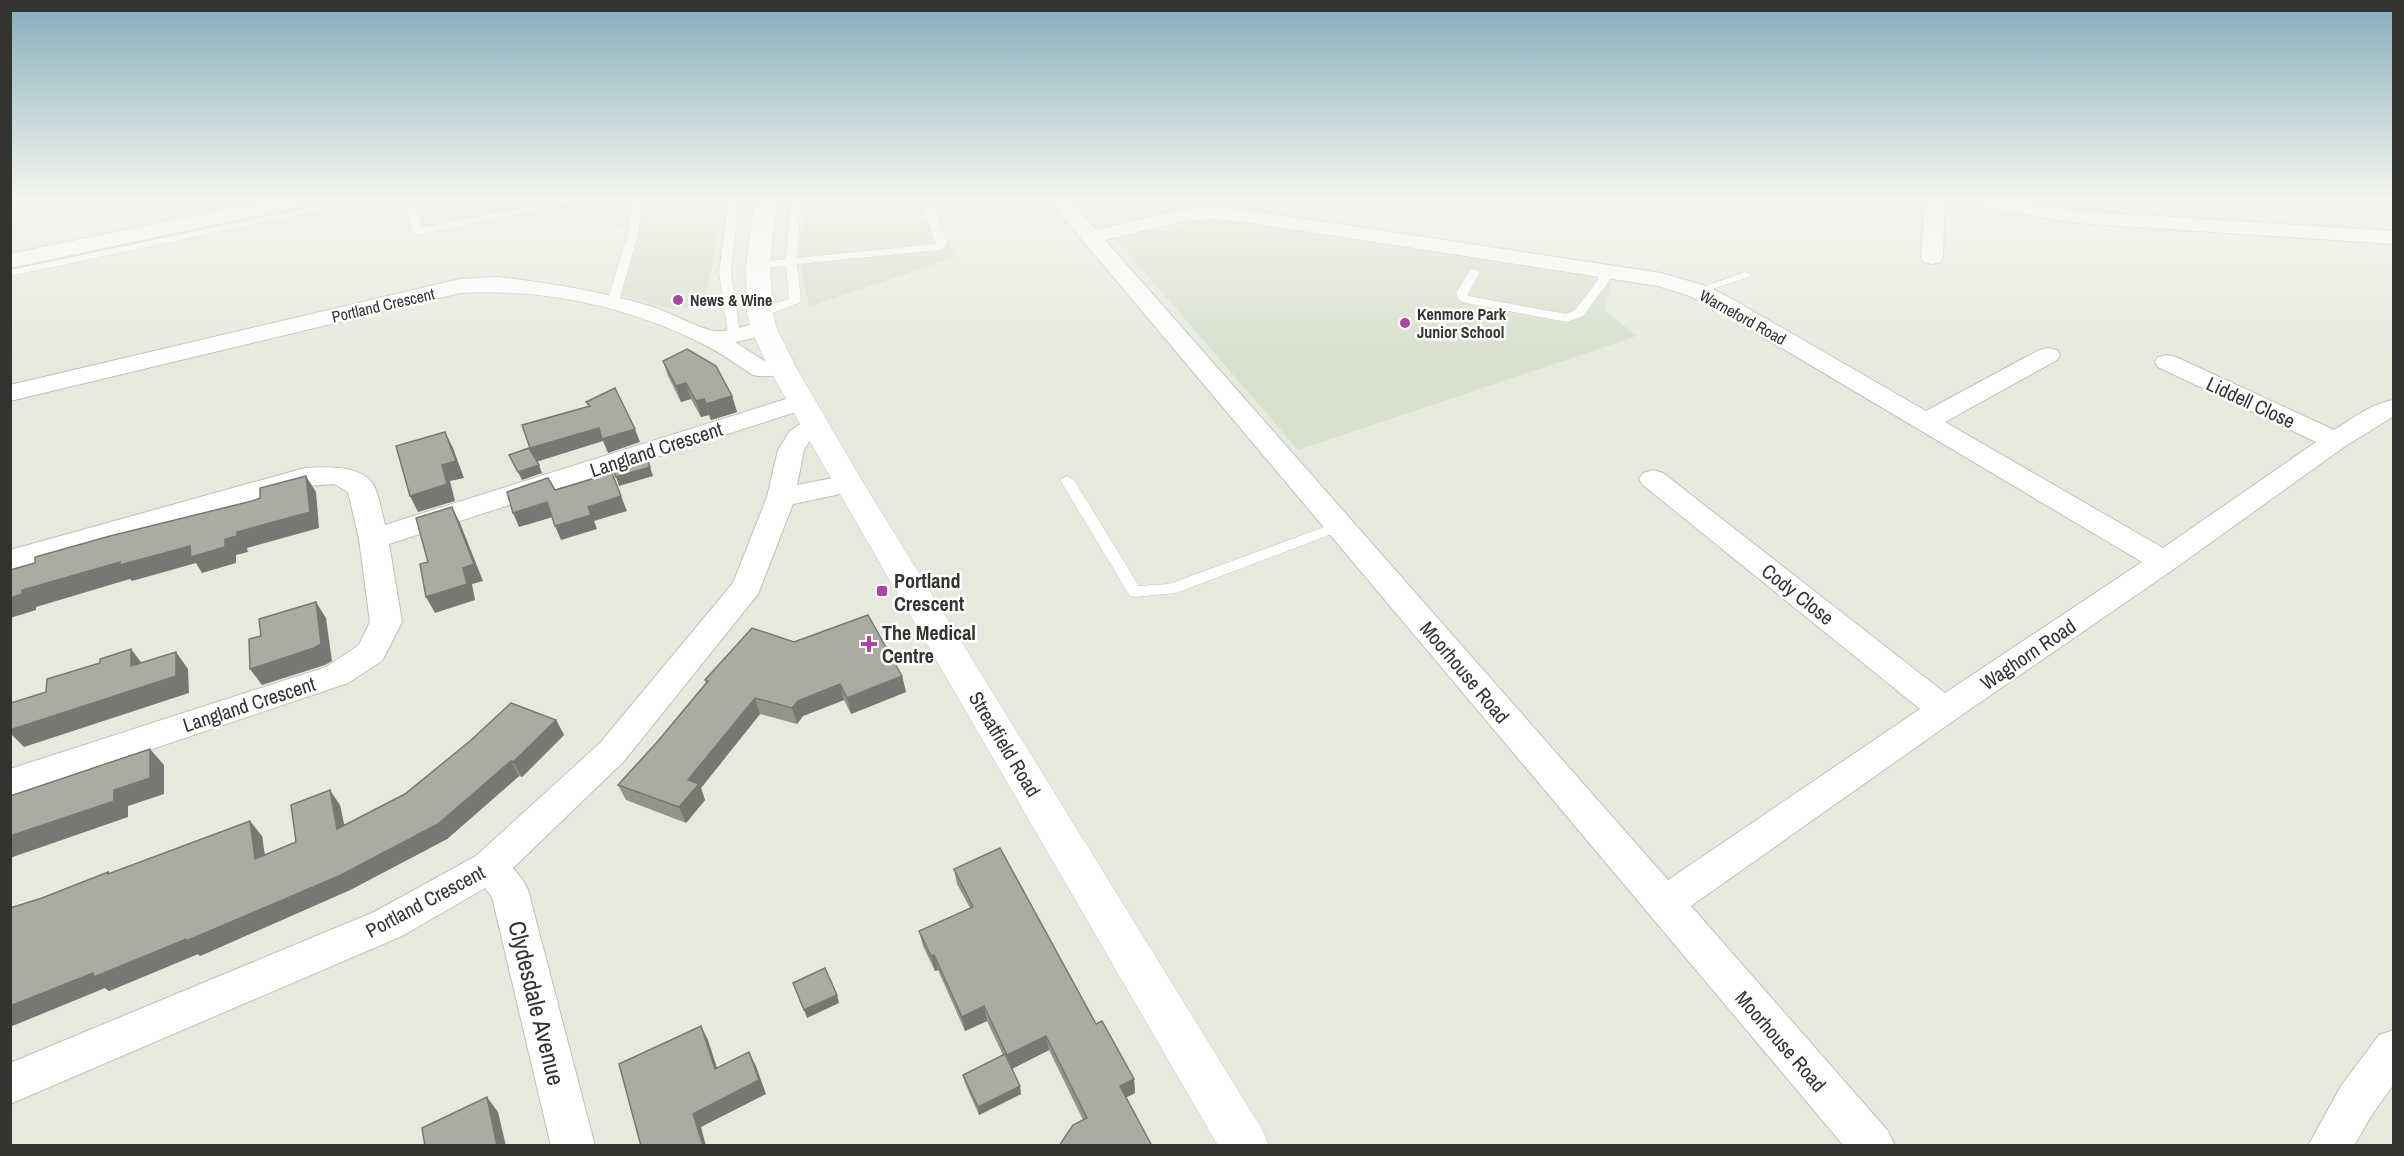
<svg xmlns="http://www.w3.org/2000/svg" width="2404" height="1156" font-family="'Archivo Narrow',sans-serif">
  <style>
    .built { fill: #d8dfcb }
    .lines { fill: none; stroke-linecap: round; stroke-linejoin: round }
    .service-casing { stroke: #bec2b6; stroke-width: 1 }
    .minor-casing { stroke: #bec2b6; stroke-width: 2 }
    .tertiary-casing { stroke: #bec2b6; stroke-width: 1 }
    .primary-casing { stroke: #bec2b6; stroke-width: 1 }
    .service { fill: #fff; fill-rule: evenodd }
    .minor { fill: #fff; fill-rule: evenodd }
    .tertiary { fill: #fff; fill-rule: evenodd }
    .primary { fill: #fff; fill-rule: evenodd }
    .wall { fill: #91958a }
    .shaded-wall { fill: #767971 }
    .building { fill: #a9ada1; stroke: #767971; stroke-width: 1.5 }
    .poi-dot { fill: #ad43a3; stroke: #fff; stroke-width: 2 }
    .labels { text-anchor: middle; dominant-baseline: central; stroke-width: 5; stroke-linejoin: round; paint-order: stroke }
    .far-poi-label { font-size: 16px; font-weight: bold; fill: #32342f; stroke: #fff; text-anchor: start }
    .far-street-label { font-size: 16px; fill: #32342f; stroke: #fff }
    .street-label { font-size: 20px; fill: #32342f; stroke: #fff }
    .poi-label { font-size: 20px; font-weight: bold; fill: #32342f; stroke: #fff; text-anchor: start }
    .near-street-label { font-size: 24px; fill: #32342f; stroke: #fff }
  </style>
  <rect width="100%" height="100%" fill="#e6eadd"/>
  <!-- built -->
  <g class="built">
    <polygon points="411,198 725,198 704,306 670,308 619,295 636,229 545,215 503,215 420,230"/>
    <polygon points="805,198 922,198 956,257 809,307 799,255"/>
    <polygon points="1199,221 1231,221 1611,280 1605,311 1637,336 1298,450 1116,239"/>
  </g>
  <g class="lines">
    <!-- service casing -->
    <g class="service-casing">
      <g id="service">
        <polygon points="352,198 370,198 365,201 10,276 10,270"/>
        <polygon points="402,198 412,198 422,228 566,198 584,198 579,201 418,235 413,232"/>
        <polygon points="632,198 642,198 639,230 619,302 613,305 607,302 629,230"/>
        <polygon points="729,198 739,198 731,272 740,334 734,338 728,334 719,272"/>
        <polygon points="791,198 801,198 797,258 936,244 920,198 930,198 947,243 943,249 939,250 797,264 801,301 799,303 764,316 756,316 756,310 789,299 786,266 758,268 752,265 758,262 786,259"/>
        <polygon points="1603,268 1609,271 1610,280 1583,316 1567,322 1466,303 1459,300 1456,293 1470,270 1474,269 1480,272 1468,293 1468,296 1566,314 1575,310 1598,280 1597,271"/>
        <polygon points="1745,272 1751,275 1749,277 1698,294 1692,291"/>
        <polygon points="1067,476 1074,480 1139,586 1169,584 1335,523 1340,521 1347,526 1345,529 1176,593 1135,597 1130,596 1060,480"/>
      </g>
    </g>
    <!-- minor casing -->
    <g class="minor-casing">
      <g id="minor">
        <path d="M1047,198h21l28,32 83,-20 34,-3 40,4 408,62 45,13 26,13 194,112 113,-61 9,-2 9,2 3,5 -3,5 -112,62 218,126 153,-106 -158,-75 -3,-5 3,-5 9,-2 9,2 158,73c19,-11 37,-27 60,-30v16l-50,31 -170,122 -218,150 -265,187 197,225 7,15h-51zM1213,219l40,4 405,63 32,10 26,13 426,253 -197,131 -282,-220 -10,-3 -10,3 -4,6 4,6 277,224 -252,171 -563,-640 74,-18z"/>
        <polygon points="1925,198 1945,198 1943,257 1940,262 1932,264 1924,262 1921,257"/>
        <polygon points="1951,198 1997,198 2077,211 2394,231 2394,244 2077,223 1961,204 1954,202"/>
        <path d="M498,277c52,6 102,14 152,29 20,6 47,22 64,25 18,3 39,-12 58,-7l4,5 -4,5 -37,8 31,20 16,-2 9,2 3,5 -3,5c-13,3 -25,6 -38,3 -16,-10 -33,-23 -50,-31 -75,-38 -160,-56 -243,-51l-450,108v-16l450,-106z"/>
        <path d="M802,394l9,3 4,5 -4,5 -422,137 13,78 -20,39 -34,22 -338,114v-28l316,-102 33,-22 11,-23 -11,-83 -11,-47 -14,-8 -28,2 -296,84v-20l295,-82c20,-1 60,-4 70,20 5,12 7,25 10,37z"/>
        <polygon points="815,418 824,420 828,426 809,442 804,450 797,485 849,475 859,478 863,484 859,490 793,504 758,594 624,761 513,868 522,879 528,890 595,1146 551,1146 492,897 485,888 402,936 10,1104 10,1063 374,912 476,856 600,743 733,583 767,497 778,450 790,431 806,420"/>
        <polygon points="2394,1030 2394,1084 2371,1116 2354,1146 2308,1146 2341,1086 2379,1035"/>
      </g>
    </g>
    <!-- tertiary casing -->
    <g class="tertiary-casing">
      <polygon id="tertiary" points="755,198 777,198 770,265 773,313 777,329 796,367 864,484 1262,1129 1269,1146 1218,1146 834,484 768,367 751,329 747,313 746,265"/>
    </g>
    <!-- primary casing -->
    <g class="primary-casing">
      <polygon id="primary" points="277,198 319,198 316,203 308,205 10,268 10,254"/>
    </g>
    <!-- service -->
    <use href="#service" class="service"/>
    <!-- minor -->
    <use href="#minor" class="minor"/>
    <!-- tertiary -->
    <use href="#tertiary" class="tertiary"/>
    <!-- primary -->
    <use href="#primary" class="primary"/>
  </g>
  <!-- wall -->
  <g class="wall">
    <polygon points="663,361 732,396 737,412 711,420 709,415 701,417 691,399 681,402 668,376"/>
    <polygon points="902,676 906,692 851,714 844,700 803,716 797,724 760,714 701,788 705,800 686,823 626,800 618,785 658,741 706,683 705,680"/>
    <polygon points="556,720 564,735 522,777 519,776 447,839 350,890 200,956 198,954 109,991 105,988 42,898 108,872 110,874 262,836 265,855 296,842 340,805 344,825"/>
    <polygon points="954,869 1096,1024 1134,1079 1135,1093 1083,1120 1049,1050 1011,1069 1021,1094 979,1115 965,1083 963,1075 1003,1055 987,1021 965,1031 938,970 935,971 923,946 919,931 970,908 957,884"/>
  </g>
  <!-- shaded-wall -->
  <g class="shaded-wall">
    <polygon points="686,383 691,399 681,402 676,386"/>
    <polygon points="732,396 737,412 711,420 706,404"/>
    <polygon points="704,399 709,415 701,417 696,401"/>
    <polygon points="599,428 635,429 640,442 608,453 603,441 536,462 530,448"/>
    <polygon points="445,432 453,448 464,478 450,481 455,501 418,512 410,496 442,465"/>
    <polygon points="539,465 542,473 522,480 518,472"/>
    <polygon points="650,467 653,476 619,486 616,477"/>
    <polygon points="306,476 316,492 319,528 247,548 248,552 236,555 236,563 202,573 196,563 132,581 130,579 36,607 36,610 10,618 10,598 22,590 120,562 190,546 225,539 237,532"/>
    <polygon points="621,496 627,511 594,521 597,529 561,540 555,526 588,507"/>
    <polygon points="547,502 553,517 519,527 513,513"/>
    <polygon points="452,507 460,523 483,581 472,584 475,600 435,613 426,597"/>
    <polygon points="316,602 326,618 332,661 325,665 262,685 250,669"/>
    <polygon points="131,649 144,666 131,666"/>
    <polygon points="176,652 188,669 189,693 24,747 10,733 10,730"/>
    <polygon points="902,676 906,692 851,714 847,698"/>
    <polygon points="840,684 844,700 803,716 797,724 792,708 798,701"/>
    <polygon points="755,698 760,714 701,788 705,800 686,823 679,807 688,780"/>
    <polygon points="556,720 564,735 522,777 513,762"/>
    <polygon points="150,749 164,765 164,794 128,806 128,817 10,858 10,836 114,790"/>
    <polygon points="511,761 519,776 447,839 350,890 200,956 198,954 109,991 105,988 10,1027 10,1006"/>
    <polygon points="330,790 340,805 348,843 337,829"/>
    <polygon points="250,821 262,836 267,874 255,859"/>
    <polygon points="934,955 938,970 935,971 931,956"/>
    <polygon points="837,995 839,1003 807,1018 804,1010"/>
    <polygon points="984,1006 987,1021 965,1031 962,1017"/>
    <polygon points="701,1026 708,1040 722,1083 715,1069"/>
    <polygon points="1046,1036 1049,1050 1010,1070 1007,1055"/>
    <polygon points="749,1052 756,1066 766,1094 701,1127 706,1146 703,1146 693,1114"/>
    <polygon points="1134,1079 1135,1093 1121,1100 1120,1086"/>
    <polygon points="1020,1086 1021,1094 979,1115 978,1107"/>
    <polygon points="487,1097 498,1112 506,1146 497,1146"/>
  </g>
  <!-- building -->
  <g class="building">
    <polygon points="687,349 716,366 732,396 706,404 704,399 696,401 686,383 676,386 663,361"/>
    <polygon points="615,388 635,429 602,439 599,428 530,448 522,425 590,406 586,402"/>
    <polygon points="445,432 456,461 442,465 447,484 410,496 396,446"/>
    <polygon points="529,448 539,465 518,472 509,455"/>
    <polygon points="645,454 650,467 616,477 611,465"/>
    <polygon points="612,473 621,496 588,507 591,515 555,526 547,502 513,513 507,492 548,478 555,490"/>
    <polygon points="306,476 310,512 237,532 237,536 225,539 225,547 191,557 190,546 120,565 120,562 22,590 22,594 10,598 10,570 35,563 35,557 110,536 252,501 260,498 260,488"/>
    <polygon points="452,507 474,564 463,568 467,584 426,597 420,564 428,562 416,518"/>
    <polygon points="316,602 321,644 314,648 250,669 249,639 261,636 259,619"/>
    <polygon points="868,615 902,676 847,698 840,684 798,701 792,708 755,698 688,780 699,784 679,807 618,785 658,741 708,681 705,680 752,628 794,642"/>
    <polygon points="131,649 131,666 176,652 176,676 10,730 11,703 46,692 47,679 100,663 100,659"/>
    <polygon points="511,703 556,720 513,762 511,761 438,824 339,876 186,941 186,939 94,977 93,973 10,1006 10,908 42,898 108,872 108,874 250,821 255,859 296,842 291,805 330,790 337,829 405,794 470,741"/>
    <polygon points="150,749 150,778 114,790 114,801 10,836 10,796"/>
    <polygon points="1000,848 1096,1024 1102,1021 1134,1079 1120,1086 1152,1146 1059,1146 1073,1125 1087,1118 1046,1036 1007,1055 984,1006 962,1017 934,955 931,956 919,931 973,907 954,869"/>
    <polygon points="825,968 837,995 804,1010 793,983"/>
    <polygon points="701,1026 715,1069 749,1052 759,1080 693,1114 703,1146 641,1146 619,1064"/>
    <polygon points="1005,1054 1020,1086 978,1107 963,1075"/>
    <polygon points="487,1097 497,1146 425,1146 422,1128"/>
  </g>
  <!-- sky -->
  <linearGradient id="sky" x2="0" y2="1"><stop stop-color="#86acbb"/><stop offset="0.55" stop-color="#f4f6f0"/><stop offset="1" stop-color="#f4f6f0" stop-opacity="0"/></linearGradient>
  <rect width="2404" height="360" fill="url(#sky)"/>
  <!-- markers -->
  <g class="poi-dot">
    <circle cx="678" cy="300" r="6"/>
    <circle cx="1405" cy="323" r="6"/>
    <rect x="876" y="585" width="12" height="12" rx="3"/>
    <path d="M866 635h6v6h6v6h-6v6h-6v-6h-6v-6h6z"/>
  </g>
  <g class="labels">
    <!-- far-poi labels -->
    <g class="far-poi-label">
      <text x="690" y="300">News &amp; Wine</text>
      <text x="1417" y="314">Kenmore Park<tspan x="1417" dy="18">Junior School</tspan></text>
    </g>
    <!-- far-street labels -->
    <g class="far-street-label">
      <text transform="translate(383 305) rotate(-13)">Portland Crescent</text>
      <text transform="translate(1743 317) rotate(29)">Warneford Road</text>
    </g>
    <!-- street labels -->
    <g class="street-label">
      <text transform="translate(2251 402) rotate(25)">Liddell Close</text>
      <text transform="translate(656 449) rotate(-18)">Langland Crescent</text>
      <text transform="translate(1798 594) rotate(38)">Cody Close</text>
      <text transform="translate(2028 654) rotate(-34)">Waghorn Road</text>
      <text transform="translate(1465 672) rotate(50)">Moorhouse Road</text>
      <text transform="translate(249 704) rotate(-18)">Langland Crescent</text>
      <text transform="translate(1005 744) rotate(59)">Streatfield Road</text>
      <text transform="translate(425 901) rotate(-28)">Portland Crescent</text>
      <text transform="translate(1781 1041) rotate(49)">Moorhouse Road</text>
    </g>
    <!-- poi labels -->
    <g class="poi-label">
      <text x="894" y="580">Portland<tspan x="894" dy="23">Crescent</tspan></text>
      <text x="882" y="632">The Medical<tspan x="882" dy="23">Centre</tspan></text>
    </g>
    <!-- near-street labels -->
    <g class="near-street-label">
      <text transform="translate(537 1003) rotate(76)">Clydesdale Avenue</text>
    </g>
  </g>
  <!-- border -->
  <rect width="2404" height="1156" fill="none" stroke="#32342f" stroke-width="24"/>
</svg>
